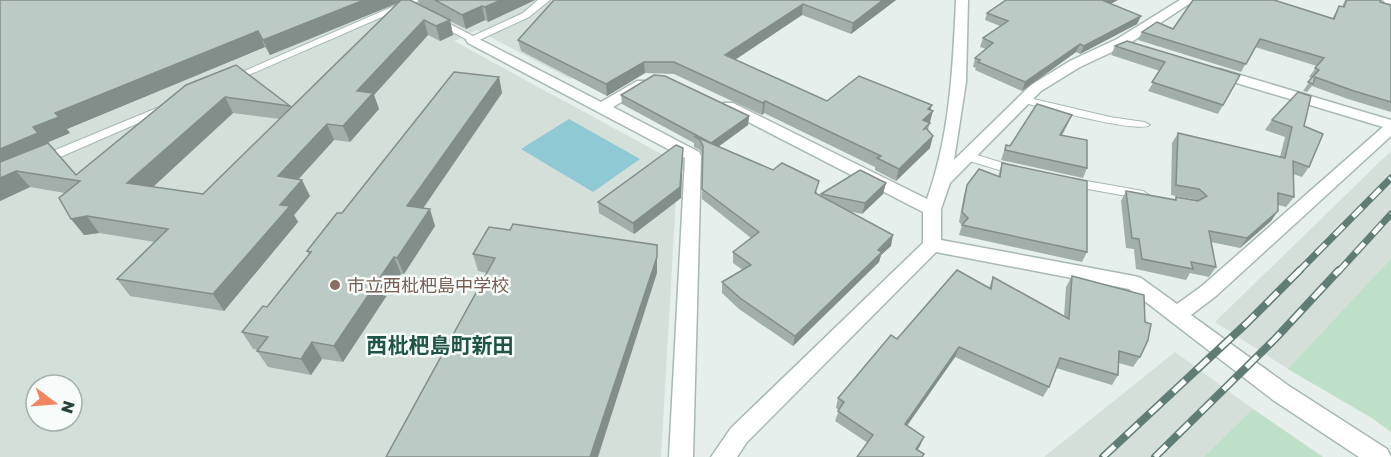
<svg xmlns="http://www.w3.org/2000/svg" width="1391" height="457" font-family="'Golos Text','Noto Sans JP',sans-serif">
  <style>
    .built { fill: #d4dfda; fill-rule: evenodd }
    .green { fill: #bfe0c8 }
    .water { fill: #8ec9d4 }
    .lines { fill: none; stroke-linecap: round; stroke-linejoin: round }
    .lane-casing { stroke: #a8b8b2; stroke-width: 2 }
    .street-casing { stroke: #a8b8b2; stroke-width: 3 }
    .lane { fill: #fff; fill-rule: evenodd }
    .street { fill: #fff; fill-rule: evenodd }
    .rail-far1-casing { stroke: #5f7d75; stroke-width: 7 }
    .rail-casing { stroke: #5f7d75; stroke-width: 8 }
    .rail-far1 { stroke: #f7fbf9; stroke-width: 4.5; stroke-dasharray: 13; stroke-linecap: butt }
    .rail { stroke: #f7fbf9; stroke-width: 5; stroke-dasharray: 16; stroke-linecap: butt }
    .wall { fill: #a1aea9; fill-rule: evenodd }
    .shaded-wall { fill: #838d89 }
    .building { fill: #bbcac4; stroke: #838d89; stroke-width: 1.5 }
    .education-dot { fill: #8d6e63; stroke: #f7fbf9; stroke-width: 2 }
    .labels { text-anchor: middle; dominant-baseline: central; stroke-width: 5; stroke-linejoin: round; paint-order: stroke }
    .education-label { font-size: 18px; fill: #785e54; stroke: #f7fbf9; text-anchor: start }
    .quarter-label { font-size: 21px; font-weight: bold; fill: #1f5548; stroke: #f7fbf9 }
  </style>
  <rect width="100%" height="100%" fill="#e6efeb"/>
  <!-- built -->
  <g class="built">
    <path d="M0,0h709l-139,79 -93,-49 -23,11 224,122 -17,294h-661zM36,385h36v36h-36z"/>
    <polygon points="1391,151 1391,432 1372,418 1288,369 1215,322"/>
    <polygon points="1175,352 1253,409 1323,457 1044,457"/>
  </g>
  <!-- green -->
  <g class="green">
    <polygon points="1391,259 1391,432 1372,418 1288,369"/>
    <polygon points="1253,409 1323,457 1204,457"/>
  </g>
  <!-- water -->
  <polygon class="water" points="569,119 640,159 593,192 521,149"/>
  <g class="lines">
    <!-- lane casing -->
    <g class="lane-casing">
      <g id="lane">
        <polygon points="408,0 421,0 235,81 227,81 226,79"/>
        <polygon points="538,0 550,0 529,17 473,43 432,21 440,19 473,36 523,13"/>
        <path d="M1025,97l85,20 34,5 6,3c-11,9 -110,-18 -129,-23l-2,-2z"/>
        <polygon points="169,103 175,106 173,108 44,164 36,164 34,161 36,158"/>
        <polygon points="967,152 1023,169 1025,172 1019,176 963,159 961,156"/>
        <polygon points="1070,178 1143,191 1149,195 1143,199 1066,185 1064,182"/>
      </g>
    </g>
    <!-- street casing -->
    <g class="street-casing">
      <g id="street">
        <path d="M956,0h12l-2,82 -12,78 77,-75 39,-24 47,-22 63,-39h15l-68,45 -47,22 -39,24 -91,92 -9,26v31l193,36 7,2 36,26 25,-18 181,-159 -173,-52 -2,-3 2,-3h10l171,51v16l-175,160 -25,19 98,71 98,63 4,8h-32l-86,-57 -144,-111 -193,-37 -189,190 -10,15h-26l20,-29 192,-185v-31l-200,-103 -2,-3 2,-3h10l194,96c23,-63 26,-133 29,-199z"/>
        <polygon points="1383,0 1391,0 1391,4 1385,3"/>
        <polygon points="473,36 601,102 637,81 647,81 649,84 647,87 613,107 699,152 701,156 693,457 669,457 685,158 468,43 466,40 468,37"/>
      </g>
    </g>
    <!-- lane -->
    <use href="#lane" class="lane"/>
    <!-- street -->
    <use href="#street" class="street"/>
    <!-- rail-far1 casing -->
    <g class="rail-far1-casing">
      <g id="rail-far1">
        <polyline points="1298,272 1391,178"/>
        <polyline points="1338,272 1391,214"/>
      </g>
    </g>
    <!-- rail casing -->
    <g class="rail-casing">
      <g id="rail">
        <polyline points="1103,457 1248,322 1300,270"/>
        <polyline points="1155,457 1275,339 1339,270"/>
      </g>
    </g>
    <!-- rail-far1 -->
    <use href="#rail-far1" class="rail-far1"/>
    <!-- rail -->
    <use href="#rail" class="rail"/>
  </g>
  <!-- wall -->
  <g class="wall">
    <path d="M0,0h410l27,14 -18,-10 -1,-4h117l-47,22 -3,-2 -19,9 -16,-8 3,14 -13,6 -12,-6 -54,60 5,14 -29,33 -16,-2 -36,39 12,17 -16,19 4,7 -74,89 -94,-15 -13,-17 38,-37 -56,-9 -15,2 -19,-42 -35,-6 -30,14zM398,3l-107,105 -1,-2 -104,-21 -110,90 -30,-32 24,-10 -3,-4 198,-82 5,8zM233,113l47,6 -77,75 -51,-7z"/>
    <polygon points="554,0 896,0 851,34 802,15 735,60 827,101 930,110 930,122 928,130 930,148 896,181 875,170 875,167 764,113 762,115 674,74 645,73 607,96 521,51 518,40"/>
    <polygon points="1006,0 1118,0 1110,4 1141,16 1137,24 1080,54 1076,52 1022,91 975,70 976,68 973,67 975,58 986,49 980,47 983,38 1000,26 985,20 987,13"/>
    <polygon points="1345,0 1381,0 1380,2 1391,5 1391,112 1348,99 1312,86 1307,92 1303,91 1312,78 1309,77 1317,66 1255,47 1241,72 1138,40 1142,32 1173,29 1332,19 1339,6 1342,7"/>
    <polygon points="1115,46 1240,75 1218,114 1148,91 1160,71 1111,55"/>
    <polygon points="499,77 502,93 423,208 435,226 404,274 401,274 343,362 322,359 311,375 268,367 257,351 258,350 253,349 242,332 267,307 309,255 307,251 342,213"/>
    <polygon points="621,95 749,116 748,125 718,147 817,192 817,194 821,196 821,194 886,183 883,194 862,214 848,211 891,246 881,255 879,262 793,346 739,309 722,293 722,282 743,270 733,263 733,252 751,238 702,199 703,156 700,150 694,147 694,143 622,104"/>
    <polygon points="1072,115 1062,136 1087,168 1083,178 1001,160 1006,145 1010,146"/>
    <polygon points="1272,120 1304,126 1309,167 1302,177 1293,174 1294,197 1286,207 1278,205 1271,221 1240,248 1211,242 1216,267 1209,277 1190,273 1186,280 1136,269 1134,249 1126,248 1121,201 1126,191 1174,200 1176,197 1195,200 1192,199 1171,195 1172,143 1178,133 1280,157 1285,137 1265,130"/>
    <polygon points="683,148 681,198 634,234 599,213 598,202"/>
    <polygon points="1002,163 1087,252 1082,262 959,235 962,225 959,222 964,195 967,185 998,177"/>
    <polygon points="510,230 657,245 657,273 487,273 478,271 473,254"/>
    <polygon points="1072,276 1140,357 1133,367 1119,363 1118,375 1112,385 1056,368 1049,387 1043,397 955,357 907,426 920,446 868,443 835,421 839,410 836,408 838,398 897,339 989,288 993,277 1064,316 1066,287"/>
  </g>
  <!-- shaded-wall -->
  <g class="shaded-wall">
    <polygon points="364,0 405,0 270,55 263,40"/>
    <polygon points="501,0 535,0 488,22 485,7"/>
    <polygon points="883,0 896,0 851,34 853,23"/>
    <polygon points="1106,0 1118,0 1100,9 1104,1"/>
    <polygon points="803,4 802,15 724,67 725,55"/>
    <polygon points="482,6 485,20 466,29 462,15"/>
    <polygon points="1141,16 1137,24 1080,54 1084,46"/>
    <polygon points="424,20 428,35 374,95 379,109 350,142 343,126 357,91"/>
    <polygon points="450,20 453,35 440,41 436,26"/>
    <polygon points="258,31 265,47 67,129 70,133 46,143 50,149 0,164 0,149 55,113"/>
    <polygon points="1080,44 1076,52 1022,91 1025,82"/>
    <polygon points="644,62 645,73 607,96 606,84"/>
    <polygon points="499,77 502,93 413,223 407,206"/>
    <polygon points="225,97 233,113 139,200 127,183"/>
    <polygon points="765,101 764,113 762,115 763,103"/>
    <polygon points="932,105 929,114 933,111 930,122 920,132 923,120 928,109"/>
    <polygon points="749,116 748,125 711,152 711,143"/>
    <polygon points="327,124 334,140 286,193 278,176"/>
    <polygon points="933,136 930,148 896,181 899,169"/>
    <polygon points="683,148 681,198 634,234 633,223"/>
    <polygon points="16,171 30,187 0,201 0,178"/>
    <polygon points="302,180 310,196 294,215 298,222 224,311 213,294 280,205"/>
    <polygon points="886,183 883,194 862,214 865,203"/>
    <polygon points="430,209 435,226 404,274 397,258"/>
    <polygon points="1278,211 1271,221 1240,248 1247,238"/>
    <polygon points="87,216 99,233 84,235 71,219"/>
    <polygon points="893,235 891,246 881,255 879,262 793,346 795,336 878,250"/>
    <polygon points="657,245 657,273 598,457 590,457"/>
    <polygon points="394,257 401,274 343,362 334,346"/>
    <polygon points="312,342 322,359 311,375 301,359"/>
    <polygon points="959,347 955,357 901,434 905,424"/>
    <polygon points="924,437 920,446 913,457 916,449"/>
  </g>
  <!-- building -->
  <g class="building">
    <polygon points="0,0 364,0 263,40 258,31 55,113 59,117 33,127 38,133 0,149"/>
    <polygon points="401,0 410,0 450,20 436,26 424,20 357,91 373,93 343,126 327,124 278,176 302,180 280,205 290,206 213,294 117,279 168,229 87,216 71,219 59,198 80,181 16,171 0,178 0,162 48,143 76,175 186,85 236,65 290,106 225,97 127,183 203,194"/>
    <polygon points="435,0 501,0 485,7 482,6 462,15"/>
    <polygon points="554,0 883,0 853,23 803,4 725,55 827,101 859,76 932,105 928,109 933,111 923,120 930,123 923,130 926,128 933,136 899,169 877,158 881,156 765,101 763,103 674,62 644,62 606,84 518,40"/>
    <polygon points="1006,0 1106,0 1104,1 1141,16 1084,46 1080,44 1025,82 978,62 980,60 975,58 993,43 983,38 1008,21 987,13"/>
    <polygon points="1193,0 1274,0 1334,19 1339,6 1344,7 1347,0 1381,0 1380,2 1391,5 1391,102 1354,91 1315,77 1313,84 1308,82 1319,70 1315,68 1324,58 1260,39 1246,64 1142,32 1157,22 1173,29"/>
    <polygon points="1127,41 1240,75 1223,105 1152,82 1165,62 1115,46"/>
    <polygon points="454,72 499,77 407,206 430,209 397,258 394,257 334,346 312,342 301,359 257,351 268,337 242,332 263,306 267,307 311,252 307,251 337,213 342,213"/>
    <polygon points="654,75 665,76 749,116 711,143 621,95"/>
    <polygon points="1298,92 1311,96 1304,126 1323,134 1309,167 1293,161 1294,197 1278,193 1278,211 1247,238 1209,231 1216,267 1191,262 1193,269 1142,259 1139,239 1132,238 1126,191 1176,200 1176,197 1198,201 1207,196 1199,189 1176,185 1178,133 1285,158 1292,127 1272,120"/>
    <polygon points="1037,104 1072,115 1060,135 1087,140 1087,168 1005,150 1006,145 1010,146"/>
    <polygon points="694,136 773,170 782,163 819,181 815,193 893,235 878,250 882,252 795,336 740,298 722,282 751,265 733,252 759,232 702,189 703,146 700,140"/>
    <polygon points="676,145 683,148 680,187 633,223 598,202"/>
    <polygon points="1002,163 1087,181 1087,252 962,225 968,218 962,212 967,185 979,169 1000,177"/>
    <polygon points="860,170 886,183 865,203 821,194"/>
    <polygon points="513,224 657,245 657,257 590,457 386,457 495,258 473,254 489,227 510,230"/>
    <polygon points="957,270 991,289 993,277 1069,319 1072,276 1144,295 1145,322 1151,324 1148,340 1140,357 1119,351 1118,375 1060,358 1049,387 959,347 905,424 924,437 916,449 924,454 922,457 857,457 873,435 838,411 844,402 838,398 891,335 897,339"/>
  </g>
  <!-- markers -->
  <circle class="education-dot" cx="335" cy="285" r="6"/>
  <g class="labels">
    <!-- education labels -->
    <g class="education-label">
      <text x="347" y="285">市立西枇杷島中学校</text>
    </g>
    <!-- quarter labels -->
    <g class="quarter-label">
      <text x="440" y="345">西枇杷島町新田</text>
    </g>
  </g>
  <!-- north arrow -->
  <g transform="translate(54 403) rotate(106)"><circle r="28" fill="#f7fbf9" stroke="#a3b1ad" stroke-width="1.5"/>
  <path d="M0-4.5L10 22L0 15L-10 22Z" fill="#f4845f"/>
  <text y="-9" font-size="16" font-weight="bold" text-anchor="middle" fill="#24423a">N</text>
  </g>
</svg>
